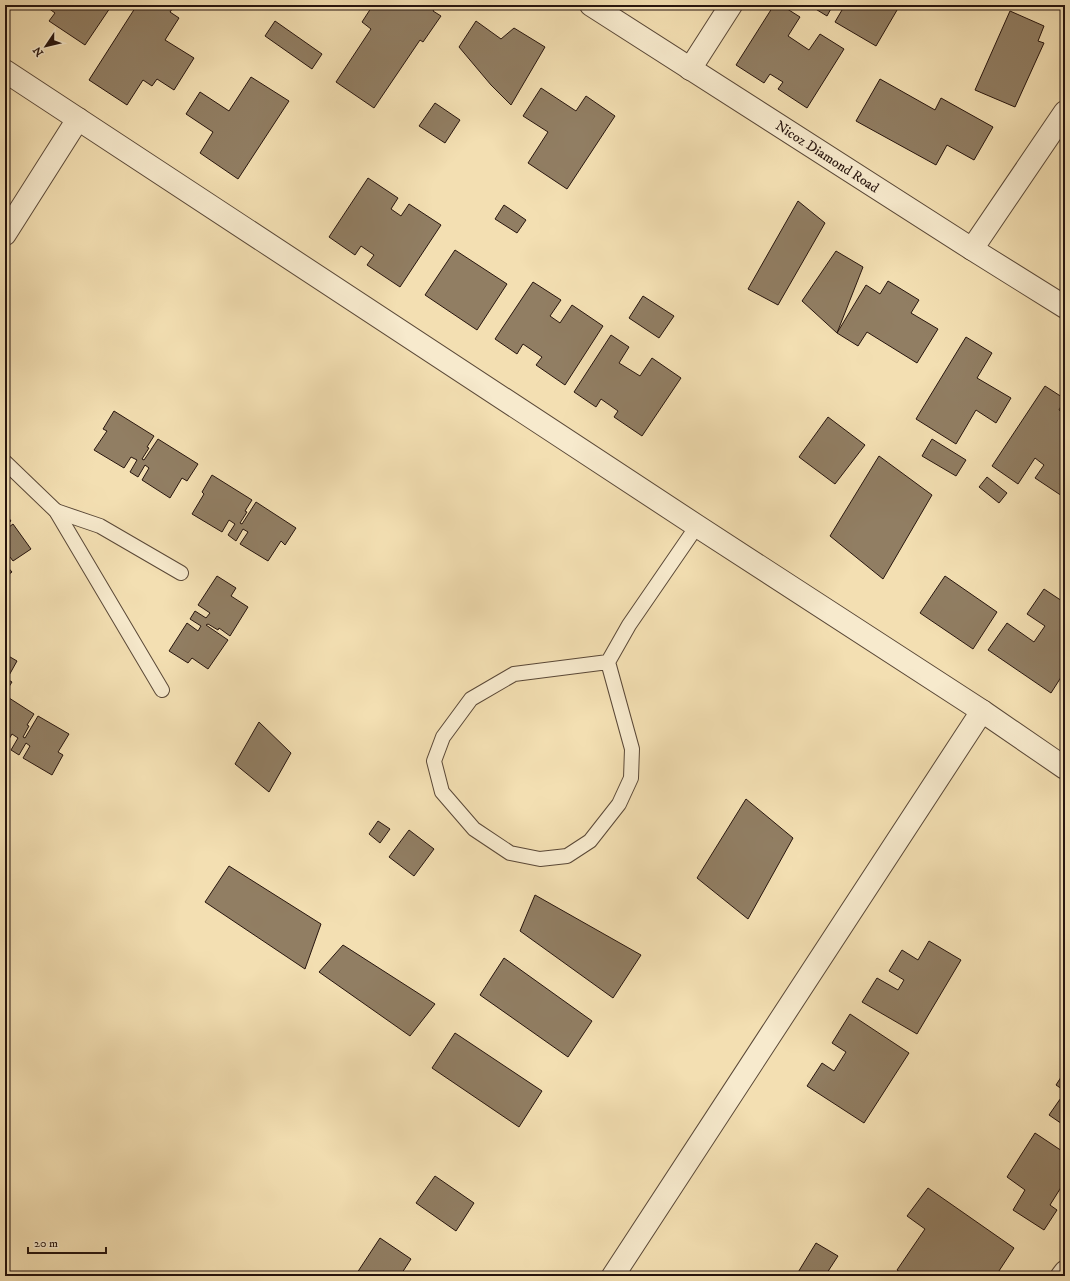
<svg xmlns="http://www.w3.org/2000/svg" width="1070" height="1281" font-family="'IM FELL DW Pica',serif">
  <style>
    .building { fill: #917e63; stroke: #27150e }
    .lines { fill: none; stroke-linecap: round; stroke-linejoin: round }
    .lane-casing { stroke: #5a4837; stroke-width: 16 }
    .street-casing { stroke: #5a4837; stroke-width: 24 }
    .lane { stroke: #f7eacd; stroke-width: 14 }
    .street { stroke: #f7eacd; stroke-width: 22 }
    .labels { text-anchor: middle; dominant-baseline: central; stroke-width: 4; stroke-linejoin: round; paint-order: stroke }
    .street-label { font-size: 14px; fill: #27150e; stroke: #f7eacd }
  </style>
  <rect width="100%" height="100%" fill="#f3dfb2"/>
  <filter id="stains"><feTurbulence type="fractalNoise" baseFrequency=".005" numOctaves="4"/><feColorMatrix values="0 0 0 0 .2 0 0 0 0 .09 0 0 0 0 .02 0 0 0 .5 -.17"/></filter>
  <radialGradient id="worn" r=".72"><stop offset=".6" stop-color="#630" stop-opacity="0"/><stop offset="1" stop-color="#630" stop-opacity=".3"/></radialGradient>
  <!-- building -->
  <g class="building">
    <polygon points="44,5 112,5 85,45 49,21 55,13"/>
    <polygon points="137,5 175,5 170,12 179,18 165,40 194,58 174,90 157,79 152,86 143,80 127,105 89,80"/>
    <polygon points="373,5 437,5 433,11 441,16 423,42 420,40 374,108 336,82 371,29 362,22"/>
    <polygon points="774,5 781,5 800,17 788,36 809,50 820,34 844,49 807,108 778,89 783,82 770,74 764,83 736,65"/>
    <polygon points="809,5 833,5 827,16"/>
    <polygon points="834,5 900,5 876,46 835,22 842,10"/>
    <polygon points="1010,11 1044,26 1038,41 1044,43 1015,107 975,90"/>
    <polygon points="275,21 322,54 312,69 265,36"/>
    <polygon points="476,21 501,39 514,28 545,47 511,105 491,85 459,47"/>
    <polygon points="251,77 289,101 238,179 200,153 213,132 186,114 200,92 229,111"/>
    <polygon points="880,79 935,110 941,98 993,127 974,160 947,145 936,165 856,121"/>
    <polygon points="541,88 576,111 586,96 615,116 567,189 528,163 548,132 523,116"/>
    <polygon points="435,103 460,120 445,143 419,126"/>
    <polygon points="368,178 398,198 391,209 401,216 409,204 441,225 400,287 367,265 374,255 361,246 355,255 329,237"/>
    <polygon points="798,201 825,223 778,305 748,289"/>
    <polygon points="504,205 526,220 517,233 495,219"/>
    <polygon points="455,250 507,284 477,330 425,295"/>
    <polygon points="836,251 863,267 837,333 802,301"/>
    <polygon points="888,281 919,300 911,313 938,329 917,363 867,332 858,346 837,333 866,285 880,294"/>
    <polygon points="533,282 561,300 550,316 560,323 572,305 603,326 565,385 536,365 542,357 523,344 517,354 495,339"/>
    <polygon points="643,296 674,316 659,338 629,318"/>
    <polygon points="611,335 629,347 619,363 640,376 652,358 681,378 642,436 614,417 618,411 601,399 596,407 574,392"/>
    <polygon points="966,337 992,353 977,378 1011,398 996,423 976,410 956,444 916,419"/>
    <polygon points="1045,386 1065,399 1059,410 1065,414 1065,498 1035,478 1044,465 1035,458 1018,484 992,466"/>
    <polygon points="114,411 154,436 147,447 149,448 142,459 144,460 158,439 198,464 187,481 182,478 170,498 142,480 149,468 145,465 138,477 130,472 137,460 131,457 124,468 94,450 107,431 103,429"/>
    <polygon points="828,417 865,445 835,484 799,457"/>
    <polygon points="932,439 966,460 956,476 922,456"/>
    <polygon points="879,456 932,495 883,579 830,536"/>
    <polygon points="212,475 252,500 245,511 247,512 240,523 242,524 256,502 296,528 285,545 281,541 268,561 240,544 248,532 243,529 236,541 228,535 235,524 229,520 222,532 192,514 204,494 202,492"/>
    <polygon points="987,477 1007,493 999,503 979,487"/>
    <polygon points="5,513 11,521 5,525"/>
    <polygon points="13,524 31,549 13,561 10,557 5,561 5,530"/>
    <polygon points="5,564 12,572 5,577"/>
    <polygon points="217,576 236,588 231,596 248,607 230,636 219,628 218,630 208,624 206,625 228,640 208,669 192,658 188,663 169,651 187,623 198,631 201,626 190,619 195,611 206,618 210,613 198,605"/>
    <polygon points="945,576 997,612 973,649 920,613"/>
    <polygon points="1044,589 1065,603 1065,671 1051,693 988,650 1007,623 1034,642 1045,626 1027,614"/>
    <polygon points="5,654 17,661 7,679 12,682 5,693"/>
    <polygon points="6,696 34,714 27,725 29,726 23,737 25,738 38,716 69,734 58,752 63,755 52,775 23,758 30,746 26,743 19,755 11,750 18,738 12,734 5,746"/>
    <polygon points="259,722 291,753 269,792 235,764"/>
    <polygon points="746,799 793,838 748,919 697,878"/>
    <polygon points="378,821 390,829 380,843 369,834"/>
    <polygon points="409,830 434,849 414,876 389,857"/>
    <polygon points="229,866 321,924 305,969 205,902"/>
    <polygon points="535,895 641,955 613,998 520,931"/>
    <polygon points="929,941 961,960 917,1034 862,1002 877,978 898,990 904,980 889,971 902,950 918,960"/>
    <polygon points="343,945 435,1004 410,1036 319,972"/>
    <polygon points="504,958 592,1021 568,1057 480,995"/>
    <polygon points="850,1014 909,1053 864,1123 807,1086 822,1063 834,1071 846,1052 832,1043"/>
    <polygon points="455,1033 542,1091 519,1127 432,1068"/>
    <polygon points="1065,1071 1065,1091 1056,1085"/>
    <polygon points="1065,1092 1065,1126 1049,1115"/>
    <polygon points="1035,1133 1065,1153 1065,1181 1050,1205 1057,1210 1044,1230 1013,1210 1025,1190 1007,1177"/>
    <polygon points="435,1176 474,1203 456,1231 416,1203"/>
    <polygon points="928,1188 1014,1248 997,1274 1000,1276 905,1276 897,1270 925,1229 907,1216"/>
    <polygon points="380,1238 411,1259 400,1276 355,1276"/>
    <polygon points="816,1243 838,1256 825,1276 800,1276 797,1274"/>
  </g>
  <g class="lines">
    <!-- lane casing -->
    <g class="lane-casing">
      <g id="lane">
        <polyline points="5,462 56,511 162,690"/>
        <polyline points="56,511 100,526 181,573"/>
        <polyline points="608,662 632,749 631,778 619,804 590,841 567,856 540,859 510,853 474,829 442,792 434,761 443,737 471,699 514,674 608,662 629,625 697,526"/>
      </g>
    </g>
    <!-- street casing -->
    <g class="street-casing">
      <g id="street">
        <polyline points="591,5 972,249 1065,307"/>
        <polyline points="690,69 731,5"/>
        <polyline points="5,71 697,526 982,711 1065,768"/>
        <polyline points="5,234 78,119"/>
        <polyline points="972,249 1065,112"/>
        <polyline points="613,1276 982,711"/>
        <polyline points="1062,1276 1065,1272"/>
      </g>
    </g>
    <!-- lane -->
    <use href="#lane" class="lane"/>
    <!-- street -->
    <use href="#street" class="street"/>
  </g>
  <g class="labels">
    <!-- street labels -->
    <g class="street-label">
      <text transform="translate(827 157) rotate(33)">Nicoz Diamond Road</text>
    </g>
  </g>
  <!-- margin -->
  <rect width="1070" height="1281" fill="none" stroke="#f3dfb2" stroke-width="20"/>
  <rect x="6" y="6" width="1058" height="1269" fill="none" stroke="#27150e" stroke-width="2"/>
  <rect x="10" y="10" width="1050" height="1261" fill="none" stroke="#27150e"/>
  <!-- north arrow -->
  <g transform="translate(46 46) rotate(235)" stroke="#f7eacd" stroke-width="3" paint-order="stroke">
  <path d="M0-3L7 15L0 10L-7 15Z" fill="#27150e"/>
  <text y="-6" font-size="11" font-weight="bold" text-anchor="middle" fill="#27150e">N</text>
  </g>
  <!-- scale -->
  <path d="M28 1247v6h78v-6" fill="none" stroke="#27150e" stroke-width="2"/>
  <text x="34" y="1247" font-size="12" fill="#27150e" stroke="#f7eacd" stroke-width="3" paint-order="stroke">20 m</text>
  <rect width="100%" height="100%" filter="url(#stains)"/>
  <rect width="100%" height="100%" fill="url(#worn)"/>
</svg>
